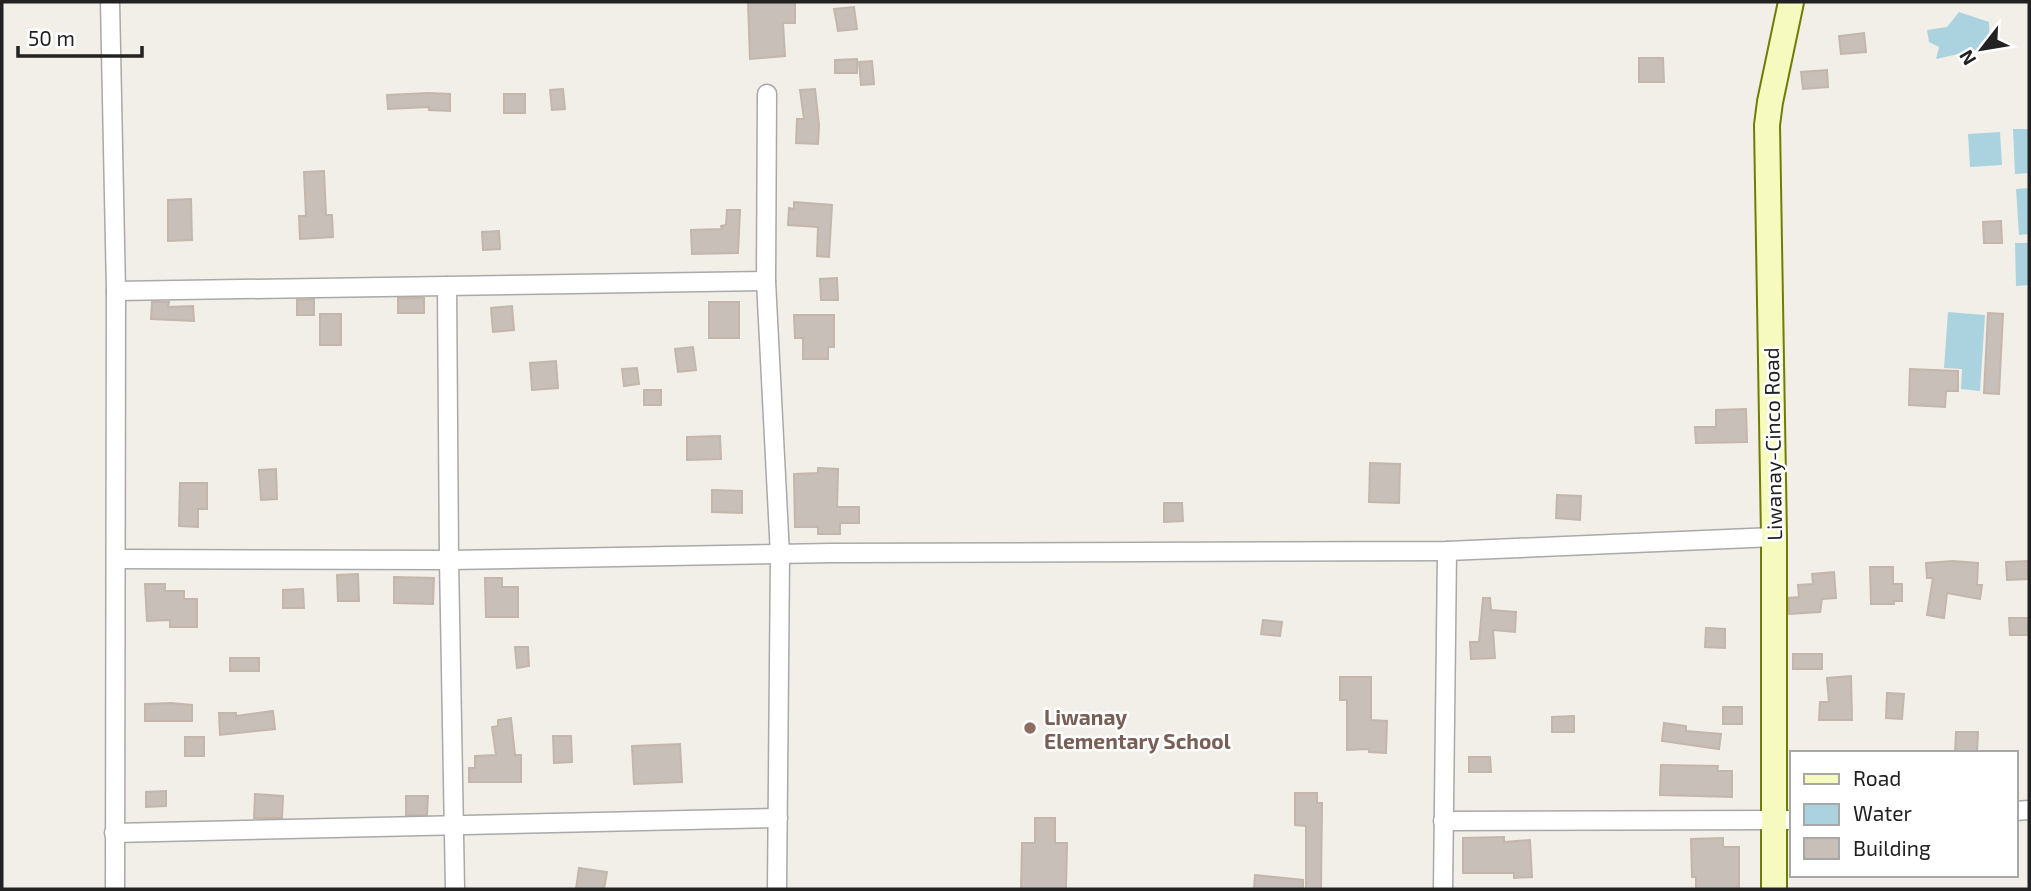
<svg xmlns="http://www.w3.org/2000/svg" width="2031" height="891" font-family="'Exo 2',sans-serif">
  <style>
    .water { fill: #aad3df }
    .building { fill: #c7bfb8; stroke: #c4b6ab; stroke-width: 2 }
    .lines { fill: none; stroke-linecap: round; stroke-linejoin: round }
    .street-casing { stroke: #a9a9a9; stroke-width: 21 }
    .secondary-casing { stroke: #707d05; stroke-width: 28 }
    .street { stroke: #fff; stroke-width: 18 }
    .secondary { stroke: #f7fabf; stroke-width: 24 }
    .education-dot { fill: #8d6e63; stroke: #fff; stroke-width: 2.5 }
    .labels { text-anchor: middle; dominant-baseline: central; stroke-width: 5; stroke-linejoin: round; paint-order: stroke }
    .street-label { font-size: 21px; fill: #222; stroke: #fff }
    .education-label { font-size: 21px; font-weight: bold; fill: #785e54; stroke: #fff; text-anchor: start }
  </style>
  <rect width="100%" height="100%" fill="#f2efe9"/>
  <!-- water -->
  <g class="water">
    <polygon points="1959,12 1989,22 1990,47 1936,59 1939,47 1929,42 1927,30 1947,27"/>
    <polygon points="2013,129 2029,129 2029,173 2015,174"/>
    <polygon points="2000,132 2002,165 1970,167 1968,134"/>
    <polygon points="2029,188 2029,234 2019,235 2016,189"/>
    <polygon points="2015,243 2029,243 2029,285 2016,286"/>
    <polygon points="1948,312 1985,315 1980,391 1961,389 1962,369 1944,368"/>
  </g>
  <!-- building -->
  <g class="building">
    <polygon points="748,2 795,2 795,23 783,23 785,56 750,59"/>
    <polygon points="854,7 857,29 838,31 834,9"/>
    <polygon points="1864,33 1866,52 1841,54 1839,36"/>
    <polygon points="1639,58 1663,58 1664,82 1639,82"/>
    <polygon points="857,59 857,73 835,73 835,60"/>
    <polygon points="872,61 874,84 861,85 859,62"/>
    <polygon points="1827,70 1828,87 1803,89 1801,72"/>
    <polygon points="563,89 565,109 552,110 550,90"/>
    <polygon points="815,89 819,125 818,144 796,143 797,119 804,119 800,90"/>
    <polygon points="429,93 450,94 450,111 429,110 429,107 388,109 387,95"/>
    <rect x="504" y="94" width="21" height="19"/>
    <polygon points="324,171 326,215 332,215 333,237 300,239 299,216 306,216 304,172"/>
    <polygon points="191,199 192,240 168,241 168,200"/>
    <polygon points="794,202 832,205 829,257 817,256 818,227 788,225 789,208 794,209"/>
    <polygon points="727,210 740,210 738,253 692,254 691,230 722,229 721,226 726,225"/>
    <polygon points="2001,221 2002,243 1984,243 1983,222"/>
    <polygon points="499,231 500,249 483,250 482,232"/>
    <polygon points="837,278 838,300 821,300 820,279"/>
    <rect x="398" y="298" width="26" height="15"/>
    <polygon points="314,299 314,315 297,315 297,300"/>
    <polygon points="152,302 169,302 168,307 193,306 194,321 151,319"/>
    <rect x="709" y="302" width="30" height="36"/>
    <polygon points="512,306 514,330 493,332 491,308"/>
    <polygon points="1988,313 2003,314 1999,394 1984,393"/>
    <rect x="320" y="314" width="21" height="31"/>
    <polygon points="794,315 834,315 834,347 828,347 828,359 803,359 803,338 795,338"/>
    <polygon points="693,347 696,370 678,372 675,349"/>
    <polygon points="556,361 558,388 532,390 530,363"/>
    <polygon points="637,368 639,384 624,386 622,369"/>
    <polygon points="1910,369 1958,371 1958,391 1946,391 1945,407 1909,405"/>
    <rect x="644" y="390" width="17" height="15"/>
    <polygon points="1746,409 1747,442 1696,443 1695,427 1716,427 1716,410"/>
    <polygon points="720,436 721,459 687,460 687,437"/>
    <polygon points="1370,463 1400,464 1399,503 1369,502"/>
    <polygon points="818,468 838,469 837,507 859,507 859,523 840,523 840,534 818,534 818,527 795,527 794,474 818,473"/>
    <polygon points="276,469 277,499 261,500 259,470"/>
    <polygon points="180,483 207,483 207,509 198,509 198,527 179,526"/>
    <polygon points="712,490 742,491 742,513 712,512"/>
    <polygon points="1557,495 1581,496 1580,520 1556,518"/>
    <polygon points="1164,503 1182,503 1183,521 1164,522"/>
    <polygon points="1953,561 1978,563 1977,585 1982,585 1980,599 1947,593 1944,618 1927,615 1933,578 1927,578 1926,563"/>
    <polygon points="2029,561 2029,579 2007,580 2006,562"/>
    <polygon points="1870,567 1893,567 1893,584 1902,584 1902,601 1894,601 1894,604 1871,604"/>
    <polygon points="1834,572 1836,598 1822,599 1820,612 1789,614 1789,598 1799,597 1798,585 1813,584 1812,574"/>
    <polygon points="358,574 359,601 338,601 337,575"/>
    <polygon points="394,577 434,578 433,604 394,603"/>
    <polygon points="485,578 502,578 502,587 518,587 518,617 486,617"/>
    <polygon points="145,584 165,584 165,591 184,591 184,599 197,599 197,627 170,627 170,620 147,621"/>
    <polygon points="303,589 304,608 283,608 283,590"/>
    <polygon points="1483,598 1490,598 1491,610 1516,612 1515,632 1493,630 1495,658 1471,659 1470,642 1479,642"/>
    <polygon points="2009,618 2029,618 2029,635 2010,635"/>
    <polygon points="1263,620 1282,622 1280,636 1261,634"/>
    <polygon points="1706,628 1725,629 1725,648 1705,647"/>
    <polygon points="515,647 528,647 529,666 517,668"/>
    <rect x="1793" y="654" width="29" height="15"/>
    <rect x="230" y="658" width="29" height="13"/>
    <polygon points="1851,676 1852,720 1819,720 1820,702 1829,702 1827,678"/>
    <polygon points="1340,677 1371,677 1371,720 1387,721 1386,753 1369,752 1369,749 1347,750 1347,700 1340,700"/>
    <polygon points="1887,693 1904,694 1902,719 1886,718"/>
    <polygon points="171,703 192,705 192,721 145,721 145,704"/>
    <rect x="1723" y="707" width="19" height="17"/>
    <polygon points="273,711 275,729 220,735 219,713 236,713 236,716"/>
    <polygon points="1574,716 1574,732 1552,732 1552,717"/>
    <polygon points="511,718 515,755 521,755 521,782 469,782 469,768 475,768 475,756 496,755 492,727 498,726 498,720"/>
    <polygon points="1664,723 1686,726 1686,731 1721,734 1719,749 1662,741"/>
    <polygon points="1956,732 1978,732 1977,753 1955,753"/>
    <polygon points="553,736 571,736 572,762 554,763"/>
    <rect x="185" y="737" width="19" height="19"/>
    <polygon points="680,744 682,782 634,784 632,746"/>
    <polygon points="1469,757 1490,757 1491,772 1469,772"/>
    <polygon points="1661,765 1718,766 1717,771 1732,771 1732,797 1660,795"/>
    <polygon points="166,791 166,806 146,807 146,792"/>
    <polygon points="1295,793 1317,793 1317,803 1322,803 1321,889 1306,889 1306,826 1295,825"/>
    <polygon points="255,794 283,796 282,818 254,818"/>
    <polygon points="406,796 428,796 427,815 406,815"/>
    <polygon points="1035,818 1055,818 1055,843 1067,843 1066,889 1021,889 1022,843 1035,843"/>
    <polygon points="1504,837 1504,842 1530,840 1532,877 1514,878 1514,873 1463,873 1463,838"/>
    <polygon points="1723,838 1723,847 1739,847 1739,889 1696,889 1696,877 1692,877 1691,839"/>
    <polygon points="579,868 607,872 604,889 576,889"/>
    <polygon points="1255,875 1303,880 1303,889 1254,889"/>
  </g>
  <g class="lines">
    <!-- street casing -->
    <g class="street-casing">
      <g id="street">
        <polyline points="110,2 116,291 115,889"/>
        <polyline points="767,94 766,281 780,555 777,889"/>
        <polyline points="447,286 449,560 455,889"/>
        <polyline points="116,291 766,281"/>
        <polyline points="116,559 449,560 832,553 1447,551 1774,537"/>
        <polyline points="2015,811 2029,810"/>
        <polyline points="1443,821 1791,820"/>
        <polyline points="114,833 778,818"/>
        <polyline points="1443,889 1447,551"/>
      </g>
    </g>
    <!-- secondary casing -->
    <g class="secondary-casing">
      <polyline id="secondary" points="1774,889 1774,537 1767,125 1770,102 1791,2"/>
    </g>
    <!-- street -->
    <use href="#street" class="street"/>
    <!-- secondary -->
    <use href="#secondary" class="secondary"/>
  </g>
  <!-- markers -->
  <circle class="education-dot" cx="1030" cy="728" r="7"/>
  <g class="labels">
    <!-- street labels -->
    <g class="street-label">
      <text transform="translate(1772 444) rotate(-91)">Liwanay-Cinco Road</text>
    </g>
    <!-- education labels -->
    <g class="education-label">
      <text x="1044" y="716">Liwanay<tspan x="1044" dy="24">Elementary School</tspan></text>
    </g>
  </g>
  <!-- border -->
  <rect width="2031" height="891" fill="none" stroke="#222222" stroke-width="7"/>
  <!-- legend -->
  <rect x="1790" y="751" width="228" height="126" fill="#ffffff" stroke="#a7a7a7" stroke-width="2"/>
  <rect x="1804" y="774" width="35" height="10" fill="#f7fabf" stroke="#a7a7a7" stroke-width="2"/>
  <text x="1853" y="786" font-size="21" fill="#222222">Road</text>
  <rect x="1804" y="804" width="35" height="21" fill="#aad3df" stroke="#a7a7a7" stroke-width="2"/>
  <text x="1853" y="821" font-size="21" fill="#222222">Water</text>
  <rect x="1804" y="838" width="35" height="21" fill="#c7bfb8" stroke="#a7a7a7" stroke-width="2"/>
  <text x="1853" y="856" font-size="21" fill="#222222">Building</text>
  <!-- north arrow -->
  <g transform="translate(1982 49) rotate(239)" stroke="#ffffff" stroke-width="5" paint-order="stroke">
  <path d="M0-5L12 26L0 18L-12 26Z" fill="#222222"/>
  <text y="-10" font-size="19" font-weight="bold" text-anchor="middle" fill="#222222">N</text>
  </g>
  <!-- scale -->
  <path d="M18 46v10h124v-10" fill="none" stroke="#222222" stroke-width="3.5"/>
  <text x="28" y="46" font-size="21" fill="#222222" stroke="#ffffff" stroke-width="5" paint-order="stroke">50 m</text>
</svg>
